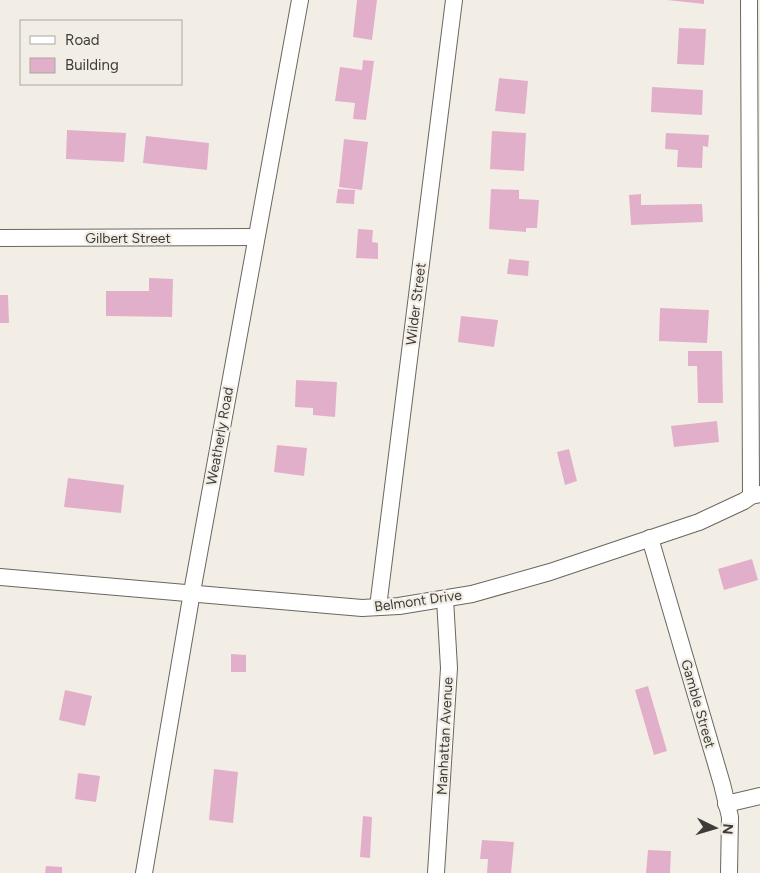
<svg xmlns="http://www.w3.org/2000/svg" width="760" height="873" font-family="Figtree,sans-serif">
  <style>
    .building { fill: #e2afcb }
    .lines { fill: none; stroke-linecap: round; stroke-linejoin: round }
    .street-casing { stroke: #6a665e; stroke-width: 18 }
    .street { stroke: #fff; stroke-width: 16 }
    .labels { text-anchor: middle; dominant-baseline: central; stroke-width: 4.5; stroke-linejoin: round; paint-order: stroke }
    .street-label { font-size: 14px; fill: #3d3c38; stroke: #f3eee5 }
  </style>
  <rect width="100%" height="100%" fill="#f3eee5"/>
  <!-- building -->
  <g class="building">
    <polygon points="357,0 377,0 372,40 353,37"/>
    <polygon points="667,0 704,0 704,4"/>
    <polygon points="679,28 706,29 704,65 677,64"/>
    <polygon points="363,60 374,61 366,120 353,119 355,103 335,101 340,67 362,70"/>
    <polygon points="499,78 528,81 525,114 495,111"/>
    <polygon points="652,87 703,90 702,115 651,112"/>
    <polygon points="67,130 126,133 124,162 66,159"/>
    <polygon points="492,131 526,133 524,171 490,169"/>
    <polygon points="666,133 709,135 708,147 703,146 702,168 677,167 678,150 665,149"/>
    <polygon points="146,136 209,143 207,170 143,163"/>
    <polygon points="344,139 368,142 362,190 339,187"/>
    <polygon points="338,189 355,190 354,204 336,203"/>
    <polygon points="491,189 519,190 519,199 539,200 537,228 526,228 526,232 489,229"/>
    <polygon points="641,194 641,205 702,204 703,222 631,225 629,195"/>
    <polygon points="358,229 373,230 372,242 378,243 378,259 356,258"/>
    <polygon points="509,259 529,261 528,276 507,274"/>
    <polygon points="149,278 173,279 172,317 106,316 106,291 149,291"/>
    <polygon points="0,295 8,295 9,323 0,323"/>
    <polygon points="660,308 709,310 707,343 659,341"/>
    <polygon points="461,316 498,320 494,347 458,342"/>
    <polygon points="688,351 722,351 723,403 698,403 697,366 688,366"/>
    <polygon points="296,380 337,382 335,417 313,415 313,408 295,407"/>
    <polygon points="717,421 719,442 674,447 671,426"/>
    <polygon points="277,445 307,448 304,476 274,472"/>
    <polygon points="569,449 577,481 565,485 557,452"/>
    <polygon points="68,478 124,485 121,513 64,507"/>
    <polygon points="752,559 758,580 724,590 718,569"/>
    <polygon points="231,654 246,655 246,672 231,672"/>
    <polygon points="648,686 667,751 654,755 635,690"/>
    <polygon points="65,690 92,696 85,726 59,720"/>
    <polygon points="214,769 238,772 233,823 209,820"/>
    <polygon points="78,773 100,776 96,802 75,799"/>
    <polygon points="363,816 372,817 370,858 360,857"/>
    <polygon points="482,840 514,842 511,873 487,873 488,859 480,859"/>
    <polygon points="648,850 671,851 670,873 646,873"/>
    <polygon points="46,866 62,867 62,873 45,873"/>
  </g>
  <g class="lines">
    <!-- street casing -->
    <g class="street-casing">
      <g id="street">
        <polyline points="749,0 751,496"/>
        <polyline points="0,238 256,237"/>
        <polyline points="650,538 722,784 730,817 729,873"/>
        <polyline points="0,577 362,608 399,606 472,594 550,572 699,522 744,501 751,496 760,494"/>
        <polyline points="378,607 454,0"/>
        <polyline points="726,804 760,796"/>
        <polyline points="144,873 192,592 300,0"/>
        <polyline points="436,873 449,668 445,599"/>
      </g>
    </g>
    <!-- street -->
    <use href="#street" class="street"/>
  </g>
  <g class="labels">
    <!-- street labels -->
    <g class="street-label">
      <text x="128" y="238">Gilbert Street</text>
      <text transform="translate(416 304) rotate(-83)">Wilder Street</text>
      <text transform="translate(220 436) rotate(-80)">Weatherly Road</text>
      <text transform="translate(418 601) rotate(-8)">Belmont Drive</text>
      <text transform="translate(698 704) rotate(74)">Gamble Street</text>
      <text transform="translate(445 736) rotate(-87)">Manhattan Avenue</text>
    </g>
  </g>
  <!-- legend -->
  <rect x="20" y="20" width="162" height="65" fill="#f3eee5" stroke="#aaa7a0"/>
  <rect x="30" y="36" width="25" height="8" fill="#ffffff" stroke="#aaa7a0"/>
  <text x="65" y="45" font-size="15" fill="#3d3c38">Road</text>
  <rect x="30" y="58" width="25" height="15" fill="#e2afcb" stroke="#aaa7a0"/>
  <text x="65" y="70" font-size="15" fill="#3d3c38">Building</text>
  <!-- north arrow -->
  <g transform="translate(715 828) rotate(95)" stroke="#f3eee5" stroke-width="4" paint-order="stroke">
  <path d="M0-4L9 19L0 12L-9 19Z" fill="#3d3c38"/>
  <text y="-8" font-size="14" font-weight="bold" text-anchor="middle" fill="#3d3c38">N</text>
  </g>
</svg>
